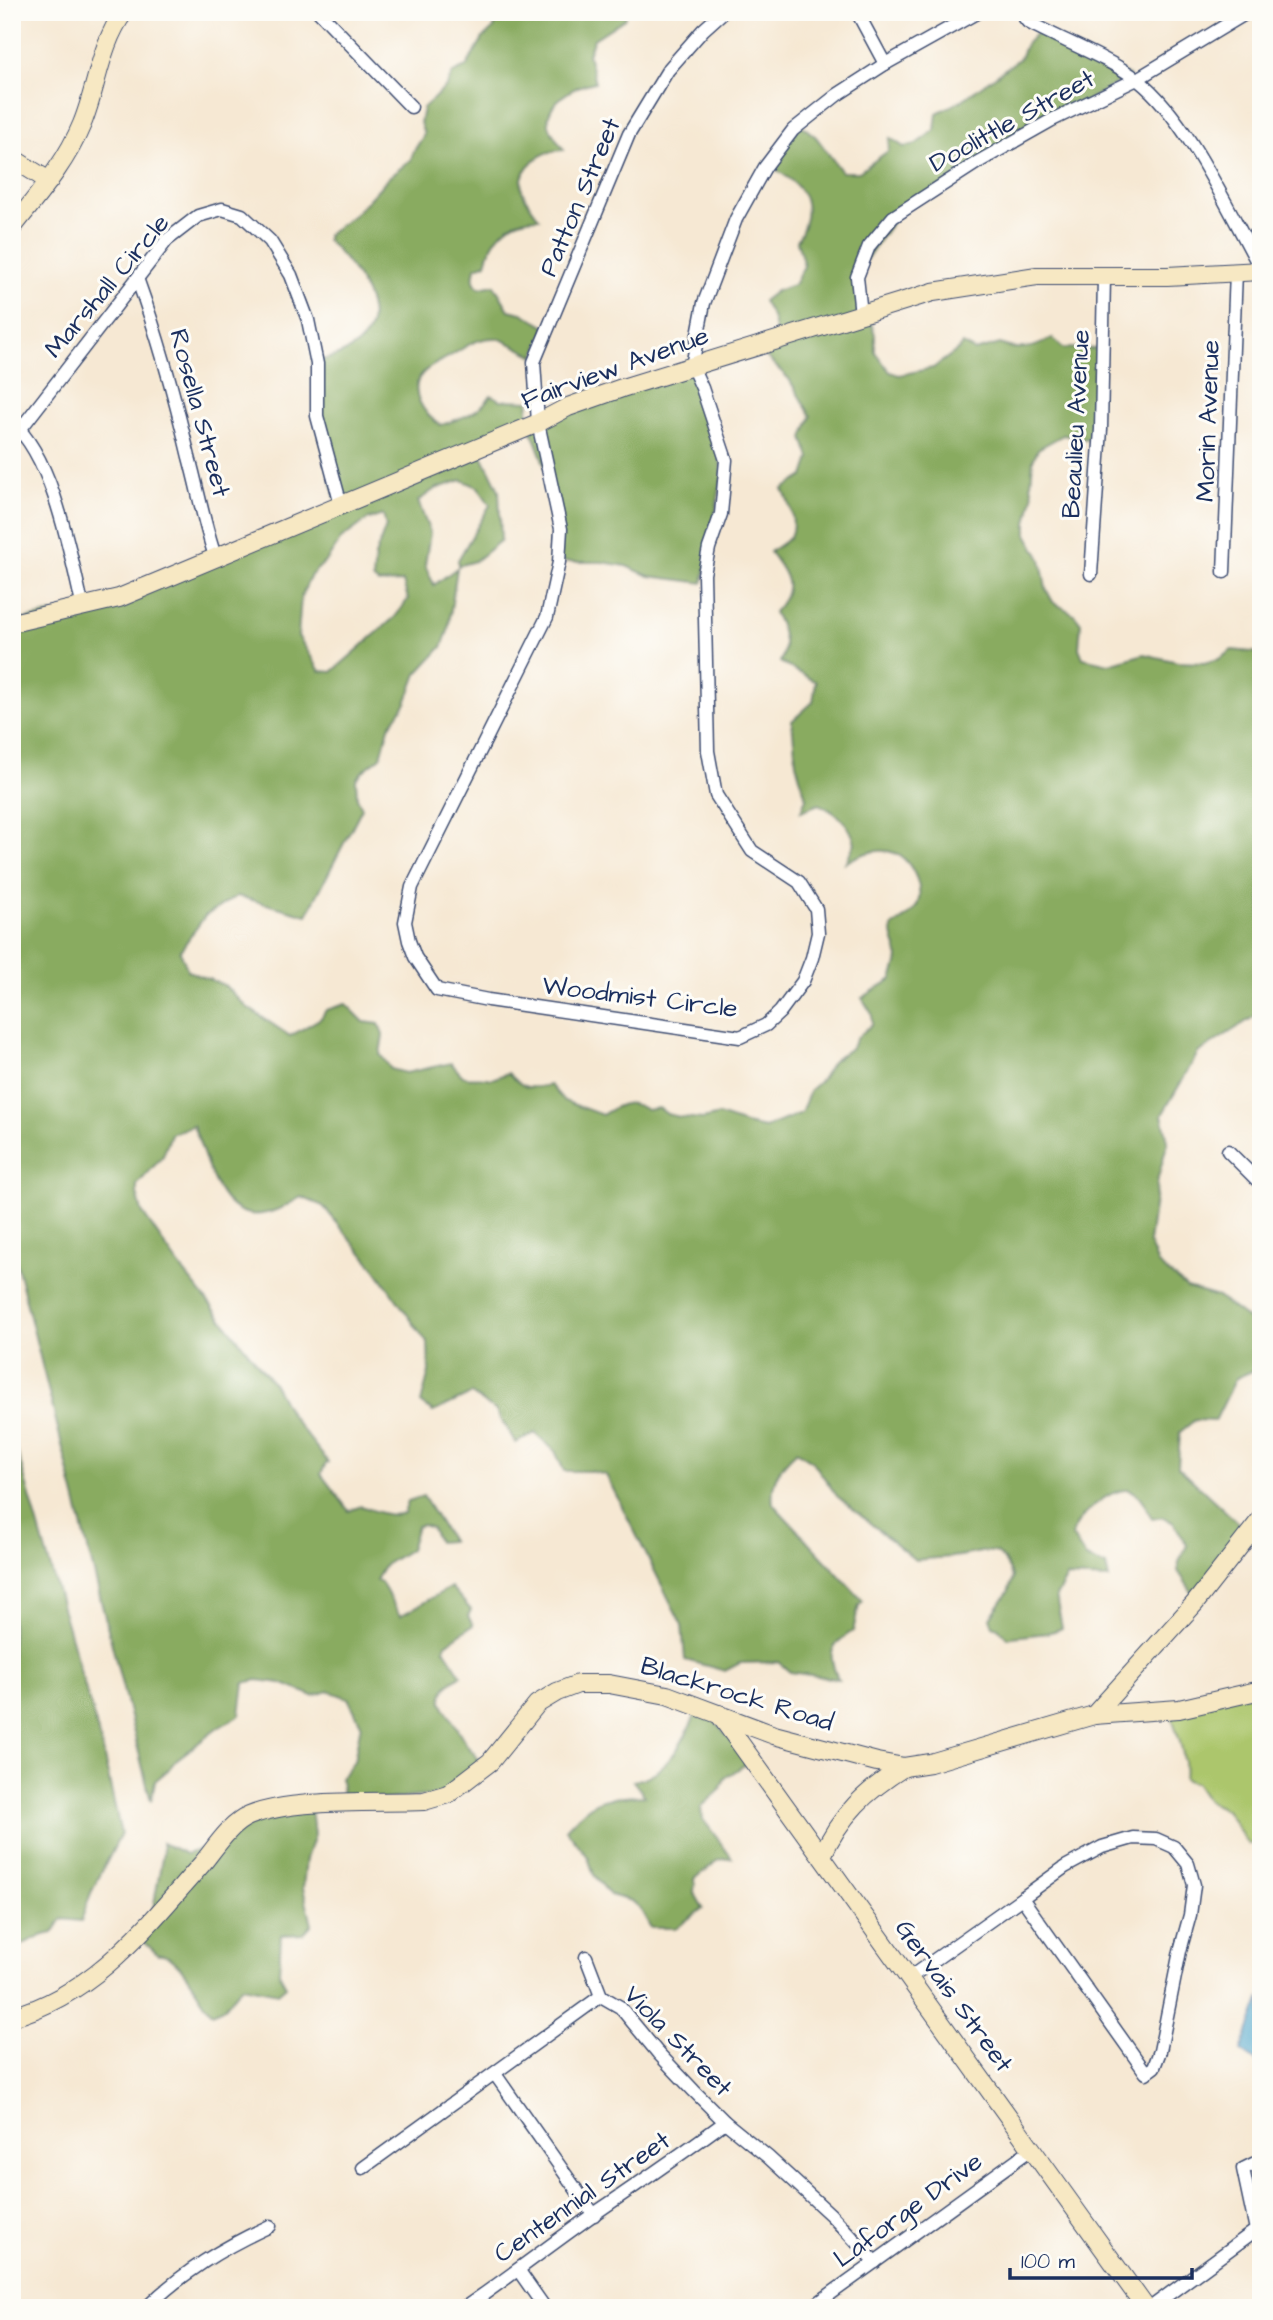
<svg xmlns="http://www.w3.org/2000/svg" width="1273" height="2320" font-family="'Architects Daughter',sans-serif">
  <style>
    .green { fill: #acc66c; stroke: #647a65; stroke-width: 2 }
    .forest { fill: #89ab60; stroke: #526d5f; stroke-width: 2; fill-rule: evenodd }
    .water { fill: #4ea5cb; stroke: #346a94; stroke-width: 2 }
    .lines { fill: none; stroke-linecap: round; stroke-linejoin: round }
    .street-casing { stroke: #3c4b70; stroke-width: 15 }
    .secondary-casing { stroke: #3c4b70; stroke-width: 20 }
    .street { stroke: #fff; stroke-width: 12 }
    .secondary { stroke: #f7e8c3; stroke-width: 18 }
    .labels { text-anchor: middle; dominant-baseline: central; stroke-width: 6; stroke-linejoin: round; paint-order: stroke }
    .street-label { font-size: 26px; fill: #1b2f5e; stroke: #fdfcf7 }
  </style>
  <rect width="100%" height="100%" fill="#fdfcf7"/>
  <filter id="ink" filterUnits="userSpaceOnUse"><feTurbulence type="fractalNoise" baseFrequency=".0143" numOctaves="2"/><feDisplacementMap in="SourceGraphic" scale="14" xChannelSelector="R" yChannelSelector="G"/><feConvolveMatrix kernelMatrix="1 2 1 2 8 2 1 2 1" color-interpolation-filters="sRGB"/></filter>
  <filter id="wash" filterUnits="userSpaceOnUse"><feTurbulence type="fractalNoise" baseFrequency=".00686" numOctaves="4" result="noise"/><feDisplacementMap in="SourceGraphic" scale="28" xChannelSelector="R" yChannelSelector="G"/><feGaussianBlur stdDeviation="1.57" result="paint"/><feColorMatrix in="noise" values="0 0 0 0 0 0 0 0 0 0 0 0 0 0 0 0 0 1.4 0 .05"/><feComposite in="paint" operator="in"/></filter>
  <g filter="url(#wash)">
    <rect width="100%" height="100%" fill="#f6e8d3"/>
    <!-- green -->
    <path class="green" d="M1261,1690v151l-8,3 -6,-1 -21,-33 -19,-9 -12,-18 -11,-4c3,-24 -7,-45 -14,-68z"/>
    <!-- forest -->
    <g class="forest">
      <path d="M503,12h122l1,6 -32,21 -6,15 7,28c-19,3 -51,20 -46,43 2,8 10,18 15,25 -22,0 -46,16 -42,40 2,9 12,20 17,28 -29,0 -46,17 -53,45l-11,5c-2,8 -3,15 5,20l14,-3 15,25 13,3 24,14 -11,29c-8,-3 -34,-18 -38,-18 -19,-1 -30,8 -45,17 -8,5 -21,10 -28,17 -18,17 0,44 17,53 19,-6 39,-12 50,-30l9,5 29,1 -2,18 162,-52 30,79 3,31 -19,106 -54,-7 -23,-10 -24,-4h-42c1,-41 -13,-101 -32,-137l-50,22 21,43 2,50 -26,21 -17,5v-6l32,-55 -12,-18 -16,-7 -27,9 -17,12 12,32 -5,32 9,20 23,-17 -9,63 -6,16 -25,27 -11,29 -17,24 -8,30 -18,14 -7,8 1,19 5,10 -55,107 -70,-19 -32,20 -25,35 8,20 36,14 23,22 43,29 31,-18 5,-8 20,-6 18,18 15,2 4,11 -3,19 11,15 15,4 45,-10c4,4 8,10 12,13 6,4 19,-1 29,3l16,-6c17,17 19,16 42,12l14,16 38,14c18,-11 25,-17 45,-5l12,-2 8,6 13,3 23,2 16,-4 26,9 20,4 36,-15 9,-23 11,-10 11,-18 20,-15 5,-9 15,-14v-10l-10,-16 30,-19c3,-9 8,-20 5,-29 -3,-10 -6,-13 -5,-23 6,-5 16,-10 22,-17 13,-16 0,-48 -17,-56 -18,-8 -37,0 -52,9l10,-20c-5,-20 -18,-30 -36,-39l-18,7 5,-13 -10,-35 -4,-42 21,-19 3,-20 -36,-20c9,-16 2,-34 -6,-50 23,-24 13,-37 -4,-60 6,-5 14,-9 19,-14 9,-13 0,-37 -6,-49l21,-13 6,-18 -7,-20 8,-22 -22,-37 -31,-30 19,-13 -5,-19 -9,-16 13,-10 18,-6 10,-19 -7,-25c22,-39 5,-57 -30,-77l34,-39 15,12 26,35h17l29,-21 2,-13 14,9 12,-3 19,-14 2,-17 24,-12 59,-43 6,-14 13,-14 90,46 -229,135 -44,63 19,61v17l15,20 9,3 34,-7 26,-19 4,-5 12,7 25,-7c18,8 36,4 52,-6l11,10 38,1 -4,92 -34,-6 -25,14 -5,11 -2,24 2,12 -6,27v11l14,25 5,30 7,13 21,12 7,9 -2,25 4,10 26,6 35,-10 34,8 26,1 15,-4 13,-9 29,3v359l-63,41 -36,62 6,26 -10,37 -9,64 9,22 29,24 31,9 43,32v38l-25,11 -21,43 -20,-1 -15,12 -2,35 72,67 -54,64 -18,-27 1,-9 8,-17 -13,-22 -11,-6 -11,2c-5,-9 -11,-27 -23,-29 -20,-2 -54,28 -57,46l14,22 20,8 3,13 -42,-2 -11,19 6,32c-16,8 -36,6 -55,10l-9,-10 -5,-2 -3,-8 18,-26 5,-14c-13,-31 -18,-29 -47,-23 -17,3 -34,3 -51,5l-78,-64 -24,-34 -16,-11c-17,15 -27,30 -24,53l90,97 -4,4 -6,26c-24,15 -26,22 -15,48l-48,-7 -12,-10 -38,1 -15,8 -40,-11 -3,-35 -76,-150 -16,-4h-26l-9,-20 -20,-18 -19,10 -21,-33 -24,-16 -38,18 -12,-9 8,-31 -1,-28 -55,-78 -50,-60 -22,-9c-8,5 -16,10 -25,13 -57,23 -68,-49 -83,-85l-22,9 -8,22 -26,29v8l5,19 35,51 97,121 16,30 38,48 -3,3 -4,9 28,37 12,-5c14,5 29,12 43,7l4,-12 15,-5 28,45 -13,1 -6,-14 -10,-3 -5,1 -7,23 -25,16 -9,15 5,2 19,34 51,-29 20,23 -3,6 5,9 -27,19 -2,5 17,26c-11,8 -21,13 -19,28l26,44 18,20 -38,27 -105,9 -2,-25 13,-17 7,-37 -13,-26 -19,-7 -16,5 -32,-13 -24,-3 -13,3 -4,32 -22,13 -42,32 -8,10 -13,11 -4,20 -139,-556v-623l84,-18 241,-98 -22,-90 3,-55c86,-19 53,-76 9,-121v-5l28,-21 34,-37 22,-17c2,-12 9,-16 13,-26l-4,-11 3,-15 23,-21 7,-14 13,-6 17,-29 10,-9zM383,515l3,11 -11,30 -2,23 6,4 24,-1 5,17 -13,18 -63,55 -12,-1 -22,-35 3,-39 10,-22 16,-15 14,-21 26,-19z"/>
      <path d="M12,1434l88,305 21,95 -30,59 -10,28 -19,-2 -9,14c-15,3 -31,9 -41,22z"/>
      <path d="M698,1709l7,1 45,51 -25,17 -6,13 -18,16 1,11 30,40 -14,2 -23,19 -1,13 9,16 -27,20h-25l-12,-21 -7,-6 -22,-6 -16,-20 -6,-18 -22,-28c30,-33 36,-31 79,-33l-12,-15c35,-6 52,-42 65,-72z"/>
      <path d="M311,1807l3,28 -8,24 -3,29 9,36 -9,10 -22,1 -2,38 7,13 -8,7 -36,-7 -18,22 -12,5c-15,-15 -32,-61 -54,-58l-19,-18 12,-16 12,-69 -1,-9 24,11 32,-10 31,-27z"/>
    </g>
    <!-- water -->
    <polygon class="water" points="1261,1997 1261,2061 1258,2063 1241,2051"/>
  </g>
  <g filter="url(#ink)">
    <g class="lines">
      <!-- street casing -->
      <g class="street-casing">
        <g id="street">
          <polyline points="319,12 411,107"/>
          <polyline points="723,12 703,30 668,70 629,134 534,362 538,423 561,529 559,562 547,617 412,887 405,922 409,941 415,957 437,990 488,1000 740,1037 766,1025 780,1012 803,981 812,958 818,933 816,909 799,882 752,851 716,795 708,751 704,574 709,548 721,514 726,460 702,388 692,366 704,303 736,219 765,167 793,130 837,95 885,64 978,12"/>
          <polyline points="857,12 885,64"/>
          <path d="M1020,12l8,10c33,18 81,36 110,58 50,39 91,132 123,189"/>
          <path d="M138,281c21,58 37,117 51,176 9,33 15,67 26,99"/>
          <polyline points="861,314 857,277 869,246 893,217 978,162 1052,120 1137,79 1248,12"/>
          <path d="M12,423c41,33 59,134 71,185"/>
          <polyline points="12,440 167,240 198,216 222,209 242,215 270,241 291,275 308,320 317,364 317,416 341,505"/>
          <polyline points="1224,572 1236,272"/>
          <polyline points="1091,574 1101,429 1104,277"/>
          <polyline points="1228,1151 1261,1184"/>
          <polygon points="1133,1838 1156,1839 1174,1847 1188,1864 1194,1885 1190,1915 1180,1951 1160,2051 1154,2067 1146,2073 1022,1898 1065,1867 1102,1847"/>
          <polyline points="586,1957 601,1996"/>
          <polyline points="909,1978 1022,1898"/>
          <polyline points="601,1996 620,2007 658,2053 694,2091 725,2122 768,2157 831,2215 875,2262"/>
          <polyline points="495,2074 594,2215"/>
          <polyline points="363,2168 601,1996"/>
          <polyline points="1256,2230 1243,2169 1261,2160"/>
          <polyline points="519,2271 545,2308"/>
          <path d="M146,2308c38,-37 76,-60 124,-82"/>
          <path d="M464,2308c44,-30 86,-63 130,-94 44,-30 88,-60 131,-92"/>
          <polyline points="811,2308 1030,2150"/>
          <polyline points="1150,2308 1256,2230 1261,2229"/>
        </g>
      </g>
      <!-- secondary casing -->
      <g class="secondary-casing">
        <g id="secondary">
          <polyline points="12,158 49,181"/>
          <path d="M12,228c26,-33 54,-65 70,-104 15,-36 18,-80 42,-112"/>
          <polyline points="12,623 119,598 538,423 568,407 622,388 933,292 1037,276 1167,276 1261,271"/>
          <polyline points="719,1714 1146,2308"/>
          <polyline points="1094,1715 1179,1709 1261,1690"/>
          <path d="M822,1856c18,-41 45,-66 82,-89"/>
          <path d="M12,2017c83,-23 134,-90 189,-152 13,-15 28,-41 48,-49 44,-18 126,-13 175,-15l24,-7 42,-32 47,-58 20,-12 21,-8h31l58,11 107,40 103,27 27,5 26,-4 164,-48 101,-112 66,-84"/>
        </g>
      </g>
      <!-- street -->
      <use href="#street" class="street"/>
      <!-- secondary -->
      <use href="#secondary" class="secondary"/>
    </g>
  </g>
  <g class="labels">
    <!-- street labels -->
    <g class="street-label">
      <text transform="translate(1012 121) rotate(-29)">Doolittle Street</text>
      <text transform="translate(580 197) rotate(-67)">Patton Street</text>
      <text transform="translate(107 286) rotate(-50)">Marshall Circle</text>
      <text transform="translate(615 368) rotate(-20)">Fairview Avenue</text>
      <text transform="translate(200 413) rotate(75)">Rosella Street</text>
      <text transform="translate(1208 421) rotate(-88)">Morin Avenue</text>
      <text transform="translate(1076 424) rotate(-87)">Beaulieu Avenue</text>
      <text transform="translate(640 997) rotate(7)">Woodmist Circle</text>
      <text transform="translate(737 1694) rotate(17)">Blackrock Road</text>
      <text transform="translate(954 1996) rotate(54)">Gervais Street</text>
      <text transform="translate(678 2041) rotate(46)">Viola Street</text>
      <text transform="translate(582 2197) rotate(-35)">Centennial Street</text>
      <text transform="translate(908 2210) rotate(-36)">Laforge Drive</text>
    </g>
  </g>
  <!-- margin -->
  <rect width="1273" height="2320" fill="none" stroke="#fdfcf7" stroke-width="42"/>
  <!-- scale -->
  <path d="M1010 2268v10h182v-10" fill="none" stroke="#1b2f5e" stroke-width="3.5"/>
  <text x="1021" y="2268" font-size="21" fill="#1b2f5e" stroke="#fdfcf7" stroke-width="5" paint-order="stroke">100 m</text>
</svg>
